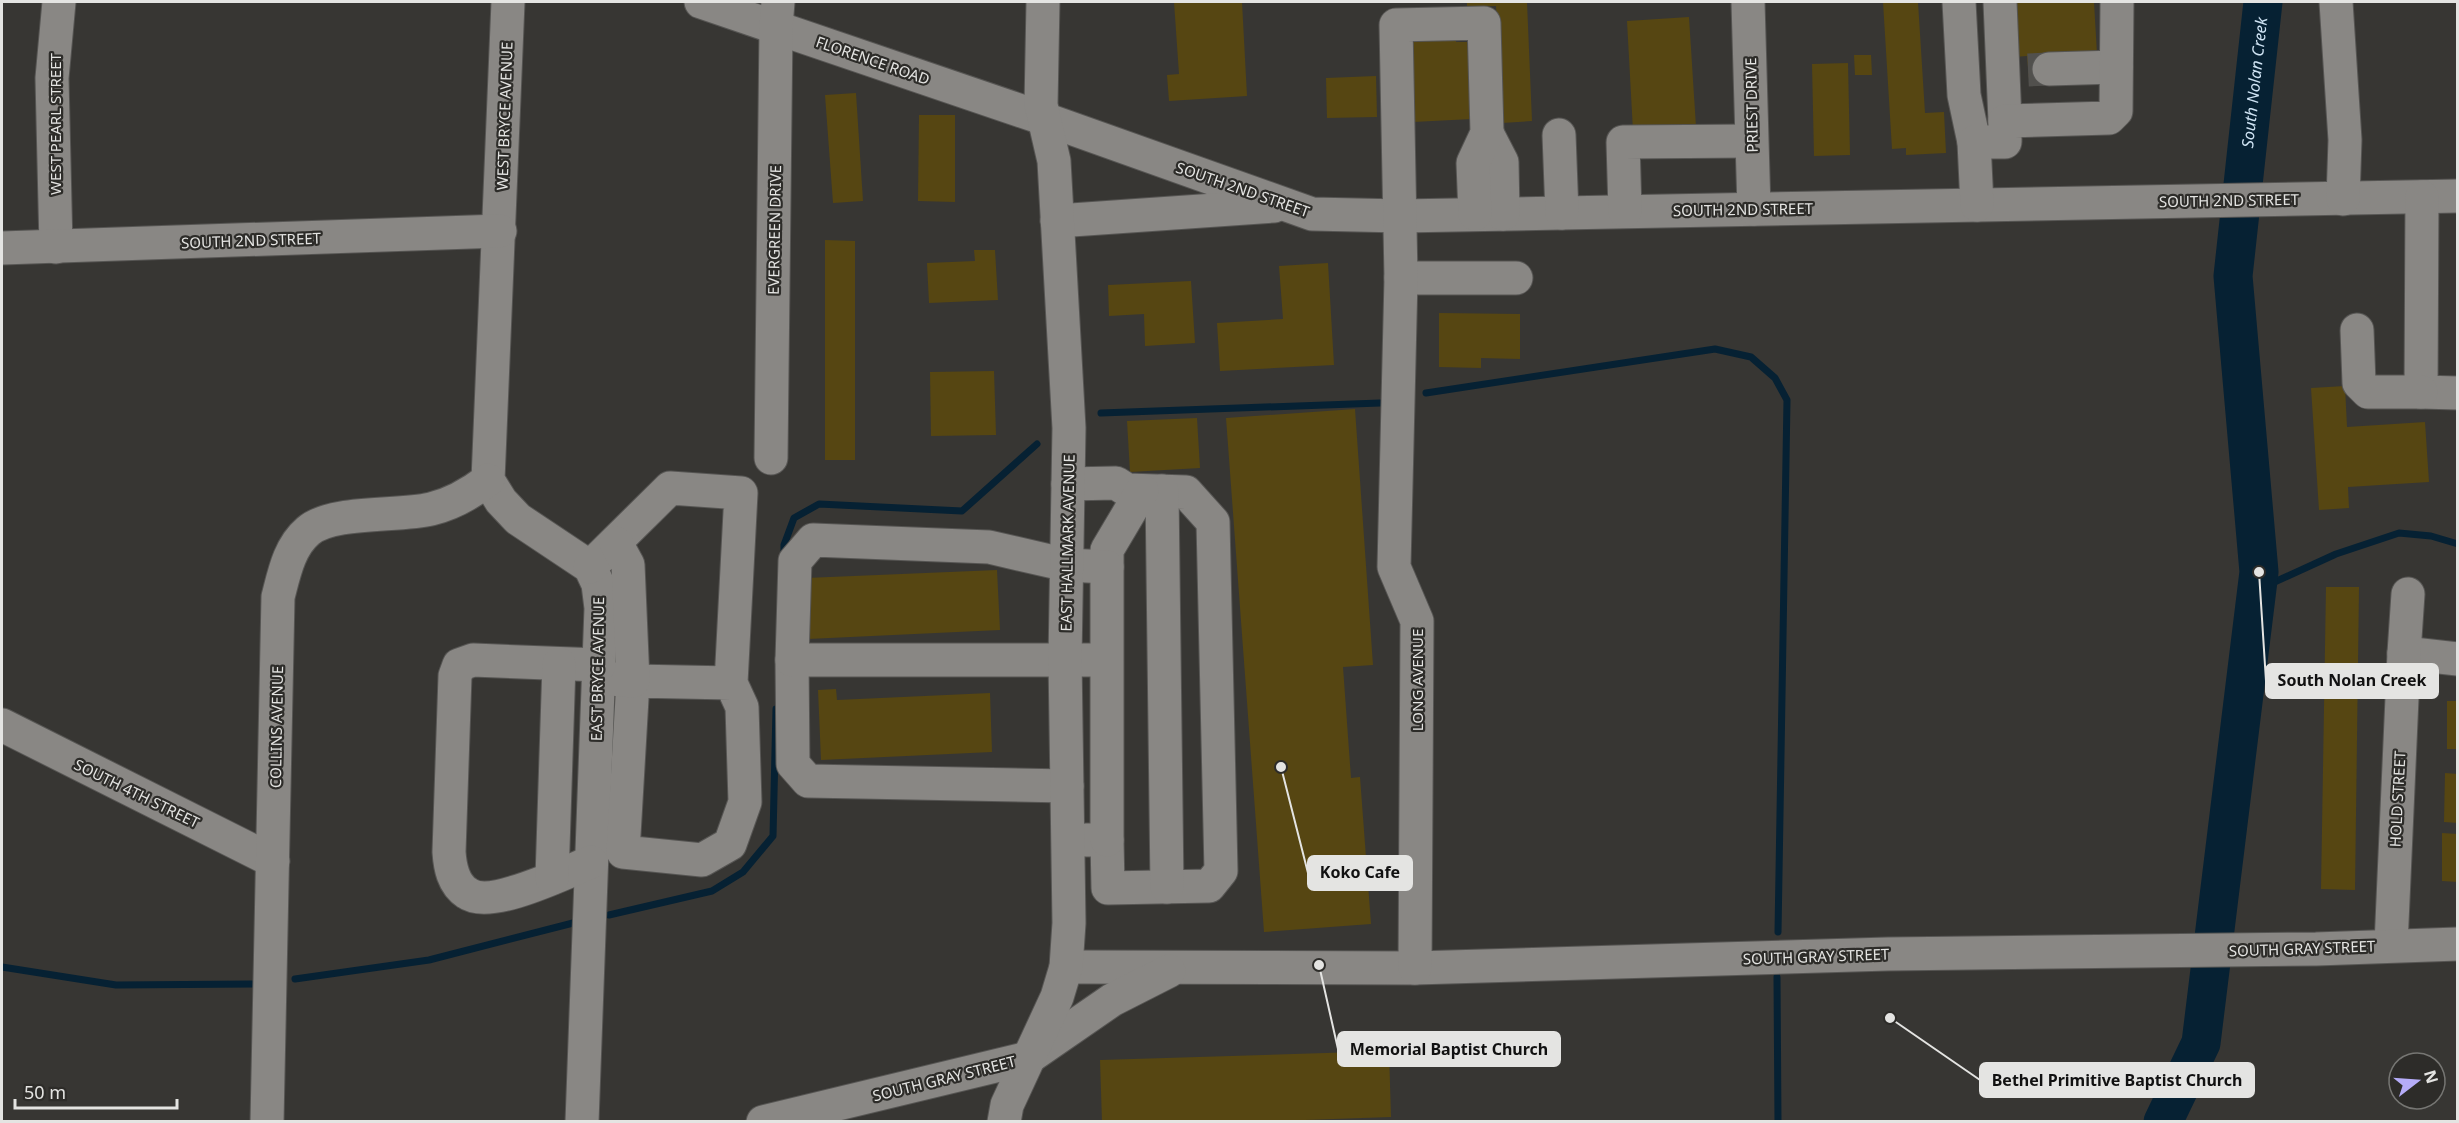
<svg xmlns="http://www.w3.org/2000/svg" width="2459" height="1123" font-family="'Noto Sans',sans-serif">
  <style>
    .lines { fill: none; stroke-linecap: round; stroke-linejoin: round }
    .stream { stroke: #062133; stroke-width: 7 }
    .river { stroke: #062133; stroke-width: 39 }
    .building { fill: #564612 }
    .minor-tunnel { stroke: #51504d; stroke-width: 33; stroke-dasharray: 33 16; stroke-linecap: butt }
    .minor-casing { stroke: #565553; stroke-width: 35 }
    .minor { stroke: #898784; stroke-width: 33 }
    .labels { text-anchor: middle; dominant-baseline: central; stroke-width: 4.5; stroke-linejoin: round; paint-order: stroke }
    .street-label { font-size: 15px; fill: #e4e4e2; stroke: #2d2c29 }
    .water-label { font-size: 16px; font-style: italic; fill: #d0e4f4; stroke: #2d2c29 }
    .leader { fill: none; stroke: #e4e4e2; stroke-width: 2 }
    .callout-dot { fill: #e4e4e2; stroke: #2d2c29; stroke-width: 2 }
    .callout { fill: #e4e4e2; stroke: #e4e4e2; stroke-width: 2 }
    .callout-label { font-size: 16px; text-anchor: middle; font-weight: bold; fill: #111 }
  </style>
  <rect width="100%" height="100%" fill="#373633"/>
  <g class="lines">
    <!-- stream -->
    <g class="stream">
      <polyline points="1426,393 1715,349 1751,357 1775,378 1787,400 1778,932"/>
      <polyline points="1101,413 1380,403"/>
      <polyline points="784,557 784,545 794,518 819,504 962,511 1037,444"/>
      <polyline points="2257,590 2336,554 2399,533 2431,536 2458,544"/>
      <polyline points="609,915 712,891 743,872 773,836 776,709"/>
      <polyline points="2,967 116,985 253,984"/>
      <polyline points="1777,977 1778,1122"/>
      <polyline points="295,979 429,960 573,923"/>
    </g>
    <!-- river -->
    <path class="river" id="s1" d="M2163,1122l38,-79 58,-471 -26,-296 30,-274"/>
  </g>
  <!-- building -->
  <g class="building">
    <polygon points="1174,2 1242,2 1247,96 1169,101 1167,75 1179,74"/>
    <polygon points="1467,2 1527,2 1532,121 1502,123 1496,6 1467,7"/>
    <polygon points="1883,2 1918,2 1925,113 1944,112 1946,153 1906,155 1906,148 1892,149"/>
    <polygon points="2011,2 2094,2 2097,54 2050,78 2029,79 2027,56 2014,57"/>
    <polygon points="1689,17 1696,127 1633,131 1627,21"/>
    <polygon points="1456,33 1456,42 1468,42 1472,119 1413,122 1407,36"/>
    <polygon points="1854,55 1871,55 1872,75 1855,75"/>
    <polygon points="1848,63 1850,155 1814,156 1812,64"/>
    <polygon points="1376,76 1377,117 1327,118 1326,78"/>
    <polygon points="856,93 863,201 833,203 825,95"/>
    <polygon points="919,115 955,115 955,202 918,201"/>
    <polygon points="825,240 855,241 855,460 825,460"/>
    <polygon points="974,250 995,250 998,300 929,303 927,263 975,261"/>
    <polygon points="1328,263 1334,365 1220,371 1217,323 1283,319 1279,266"/>
    <polygon points="1191,281 1195,343 1145,346 1144,314 1109,316 1108,285"/>
    <polygon points="1439,313 1520,314 1520,359 1481,358 1481,368 1439,367"/>
    <polygon points="994,371 996,435 931,436 930,372"/>
    <polygon points="2345,386 2347,427 2425,422 2429,482 2348,487 2349,508 2319,510 2311,388"/>
    <polygon points="1355,409 1373,665 1343,667 1351,778 1360,777 1371,924 1264,932 1226,418"/>
    <polygon points="1197,418 1200,468 1130,472 1127,421"/>
    <polygon points="997,570 1000,630 808,639 806,578"/>
    <polygon points="2326,587 2359,587 2355,890 2321,889"/>
    <polygon points="836,689 837,700 990,693 992,752 821,760 818,690"/>
    <rect x="2447" y="701" width="11" height="48"/>
    <polygon points="2445,773 2458,774 2458,823 2444,822"/>
    <polygon points="2442,833 2458,834 2458,882 2442,881"/>
    <polygon points="1389,1051 1391,1117 1250,1122 1102,1122 1100,1060"/>
  </g>
  <g class="lines">
    <!-- minor-tunnel -->
    <polyline class="minor-tunnel" points="2028,70 2049,69"/>
    <!-- minor casing -->
    <g class="minor-casing">
      <g id="minor">
        <polyline points="508,2 488,480 501,501 518,519 590,567 598,584 601,608 582,1122"/>
        <polyline points="701,2 1045,119 1312,214 1401,216 2458,196"/>
        <polyline points="1748,2 1754,209"/>
        <polyline points="1959,2 1964,95 1974,142"/>
        <polyline points="2000,2 2005,121"/>
        <polyline points="2336,2 2345,140 2343,199"/>
        <polyline points="2049,69 2116,67"/>
        <polyline points="1487,133 1502,162 1503,214"/>
        <polyline points="1559,135 1562,213"/>
        <polyline points="2422,197 2421,392 2458,393"/>
        <polyline points="1977,205 1974,142 2005,142 2005,121 2109,118 2116,111 2117,2"/>
        <polyline points="1625,211 1623,142 1751,141"/>
        <polyline points="1057,221 1274,206"/>
        <polyline points="56,247 52,78 59,2"/>
        <polyline points="2,248 500,231"/>
        <polyline points="1401,278 1516,278"/>
        <polyline points="2357,330 2359,383 2368,392 2421,392"/>
        <polyline points="771,458 776,27 778,2"/>
        <polyline points="1068,484 1116,483 1127,490 1186,492 1213,522 1221,871 1209,886 1108,888 1107,840 1086,840"/>
        <polyline points="1162,491 1167,887"/>
        <polyline points="590,567 670,488 741,493 731,683 742,707 745,802 730,844 702,860 623,852 633,681 731,683"/>
        <polyline points="1107,567 1107,550 1142,491"/>
        <polyline points="2404,653 2458,659"/>
        <polyline points="792,660 793,764 808,781 1067,786"/>
        <polyline points="612,679 633,681 628,565 616,543"/>
        <polyline points="2,725 273,861"/>
        <polyline points="1107,840 1107,567 1067,565 989,547 813,540 795,561 792,660 1107,660"/>
        <path d="M591,862c-25,10 -101,48 -124,31 -14,-9 -17,-26 -18,-41l6,-176 4,-11 14,-5 126,5"/>
        <polyline points="552,878 559,664"/>
        <polyline points="2391,945 2404,653 2408,594"/>
        <polyline points="1066,967 1415,968 1888,954 2316,949 2458,944"/>
        <polyline points="1415,968 1417,621 1394,567 1401,278 1396,25 1484,23 1487,133 1473,163 1475,214"/>
        <path d="M267,1122l11,-525c6,-23 11,-50 30,-66 24,-21 91,-14 123,-22 21,-5 40,-16 57,-29"/>
        <polyline points="763,1122 1028,1058 1112,1000 1169,971"/>
        <polyline points="1004,1122 1007,1105 1057,997 1066,967 1069,923 1065,659 1069,428 1054,161 1041,105 1043,2"/>
      </g>
    </g>
    <!-- minor -->
    <use href="#minor" class="minor"/>
  </g>
  <g class="labels">
    <!-- street labels -->
    <g class="street-label">
      <text transform="translate(873 60) rotate(19)">FLORENCE ROAD</text>
      <text transform="translate(1751 105) rotate(-91)">PRIEST DRIVE</text>
      <text transform="translate(504 116) rotate(-88)">WEST BRYCE AVENUE</text>
      <text transform="translate(55 124) rotate(-90)">WEST PEARL STREET</text>
      <text transform="translate(1243 189) rotate(19)">SOUTH 2ND STREET</text>
      <text transform="translate(2229 200) rotate(-1)">SOUTH 2ND STREET</text>
      <text transform="translate(1743 209) rotate(-1)">SOUTH 2ND STREET</text>
      <text transform="translate(774 230) rotate(-89)">EVERGREEN DRIVE</text>
      <text transform="translate(251 240) rotate(-2)">SOUTH 2ND STREET</text>
      <text transform="translate(1067 543) rotate(-89)">EAST HALLMARK AVENUE</text>
      <text transform="translate(597 669) rotate(-89)">EAST BRYCE AVENUE</text>
      <text transform="translate(1417 680) rotate(-90)">LONG AVENUE</text>
      <text transform="translate(276 727) rotate(-89)">COLLINS AVENUE</text>
      <text transform="translate(137 793) rotate(26)">SOUTH 4TH STREET</text>
      <text transform="translate(2397 799) rotate(-87)">HOLD STREET</text>
      <text transform="translate(2302 948) rotate(-2)">SOUTH GRAY STREET</text>
      <text transform="translate(1816 956) rotate(-2)">SOUTH GRAY STREET</text>
      <text transform="translate(944 1078) rotate(-14)">SOUTH GRAY STREET</text>
    </g>
    <!-- water labels -->
    <g class="water-label">
      <text stroke="none"><textPath href="#s1" startOffset="1054">South Nolan Creek</textPath></text>
    </g>
  </g>
  <!-- callouts -->
  <path class="leader" d="M2259 572L2266 681M1281 767L1308 873M1319 965L1338 1049M1890 1018L1980 1080"/>
  <g class="callout-dot">
    <circle cx="2259" cy="572" r="6"/>
    <circle cx="1281" cy="767" r="6"/>
    <circle cx="1319" cy="965" r="6"/>
    <circle cx="1890" cy="1018" r="6"/>
  </g>
  <g class="callout">
    <rect x="2266" y="664" width="172" height="34" rx="6"/>
    <rect x="1308" y="856" width="104" height="34" rx="6"/>
    <rect x="1338" y="1032" width="222" height="34" rx="6"/>
    <rect x="1980" y="1063" width="274" height="34" rx="6"/>
  </g>
  <g class="callout-label">
    <text x="2352" y="686">South Nolan Creek</text>
    <text x="1360" y="878">Koko Cafe</text>
    <text x="1449" y="1055">Memorial Baptist Church</text>
    <text x="2117" y="1086">Bethel Primitive Baptist Church</text>
  </g>
  <!-- border -->
  <rect width="2459" height="1123" fill="none" stroke="#e4e4e2" stroke-width="6"/>
  <!-- north arrow -->
  <g transform="translate(2417 1081) rotate(73)"><circle r="28" fill="#2d2c29" stroke="#767673" stroke-width="1.5"/>
  <path d="M0-4.5L10 22L0 15L-10 22Z" fill="#b5acf8"/>
  <text y="-9" font-size="16" font-weight="bold" text-anchor="middle" fill="#e4e4e2">N</text>
  </g>
  <!-- scale -->
  <path d="M15 1099v9h162v-9" fill="none" stroke="#e4e4e2" stroke-width="3"/>
  <text x="24" y="1099" font-size="18" fill="#e4e4e2" stroke="#2d2c29" stroke-width="4.5" paint-order="stroke">50 m</text>
</svg>
